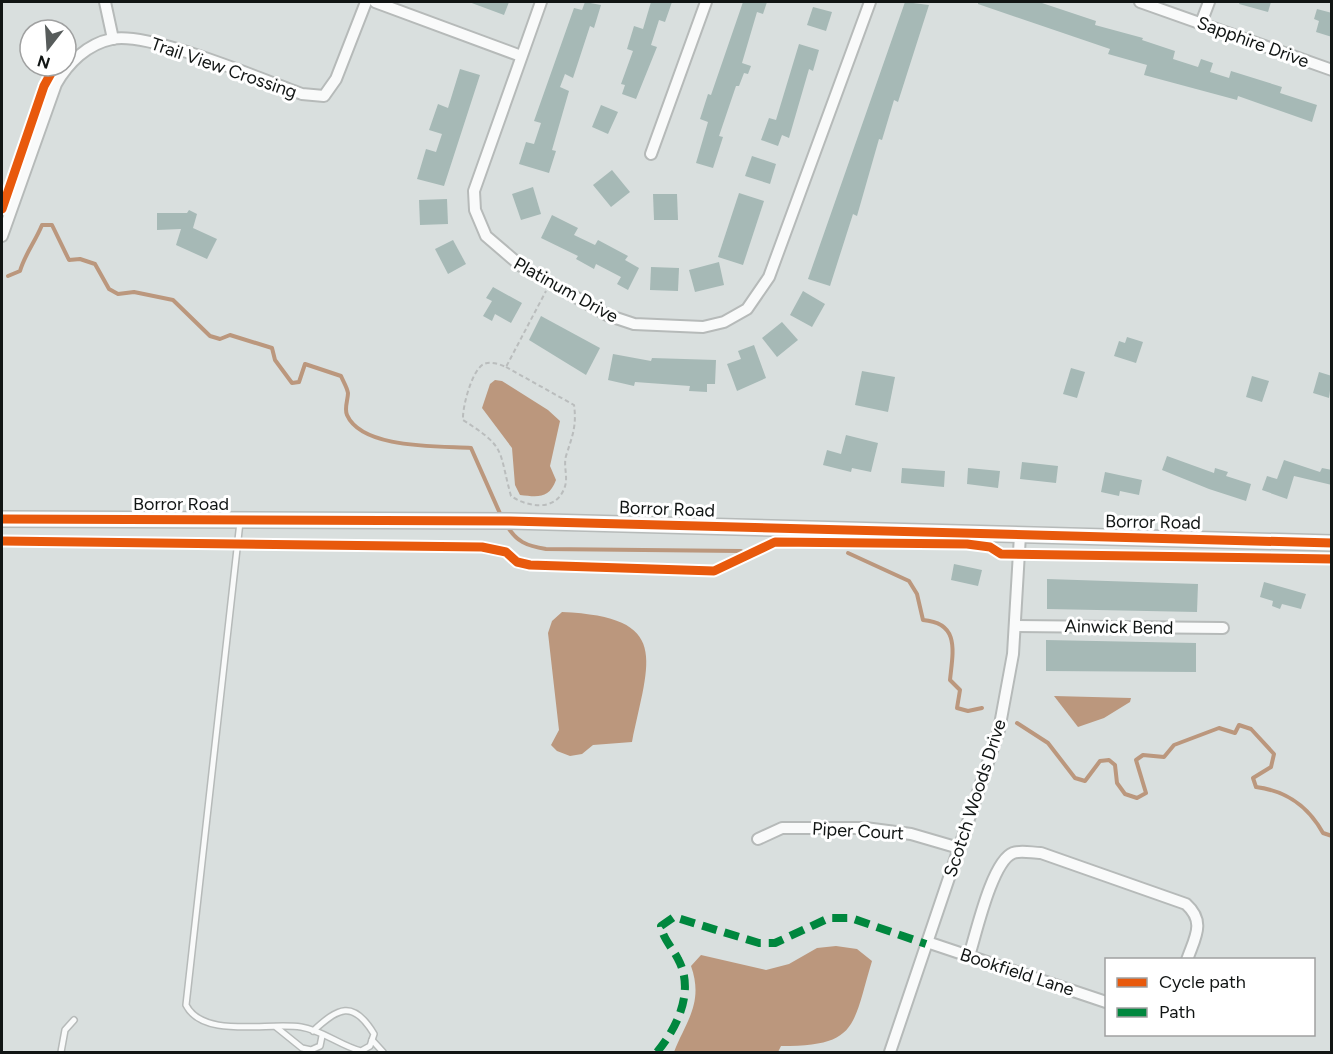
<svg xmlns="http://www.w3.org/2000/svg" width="1333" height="1054" font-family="Figtree,sans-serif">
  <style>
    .water { fill: #bb977d }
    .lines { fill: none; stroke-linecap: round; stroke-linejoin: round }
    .stream { stroke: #bb977d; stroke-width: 4 }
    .building { fill: #a6b9b6 }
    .lane-casing { stroke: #b6bab9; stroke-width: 8 }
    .street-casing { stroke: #b6bab9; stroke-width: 14 }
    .secondary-casing { stroke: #b6bab9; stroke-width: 18 }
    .path { stroke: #babdbd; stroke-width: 2; stroke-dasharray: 4.5 3; stroke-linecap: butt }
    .lane { stroke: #f9fafa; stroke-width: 5 }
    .street { stroke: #f9fafa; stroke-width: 10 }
    .secondary { stroke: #f9fafa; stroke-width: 15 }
    .quiet { stroke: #00873e; stroke-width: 8; stroke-dasharray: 15 8; stroke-linecap: butt }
    .cycleway-casing { stroke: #fff; stroke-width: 13 }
    .cycleway { stroke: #e8590c; stroke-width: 9 }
    .labels { text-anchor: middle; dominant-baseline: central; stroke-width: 6; stroke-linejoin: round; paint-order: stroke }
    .street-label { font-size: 18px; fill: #111514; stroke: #fff }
  </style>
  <rect width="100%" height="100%" fill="#d9dfde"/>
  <!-- water -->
  <g class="water">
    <path d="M495,380l7,1 46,29 12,11 -10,45 6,14c-7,19 -18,17 -36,15l-5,-10 -3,-37 -30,-40 8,-24z"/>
    <path d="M562,612c110,5 87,47 70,130l-39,3 -11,9 -12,2 -13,-5 -6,-6 8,-15 -11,-97 4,-12z"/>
    <polygon points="1054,696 1131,698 1130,702 1104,718 1078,727"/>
    <path d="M836,946l21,3 15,12c-20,66 -14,85 -91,85l-3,6h-104c12,-31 30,-49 17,-86l10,-11 65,15 23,-6 28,-16z"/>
  </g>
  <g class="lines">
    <!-- stream -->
    <g class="stream">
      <path d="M8,276l12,-5c5,-17 15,-29 22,-46h10l17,35 11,-1 15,5 14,25 9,5 16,-2 39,8 37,36 10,3 10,-4 42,13 3,12 17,23 7,-1 6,-18 36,12c2,5 6,11 7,17 0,7 -4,15 -1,22 15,34 91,31 124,33l31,70"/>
      <path d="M506,524c10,18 21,22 40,25l195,2"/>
      <path d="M848,553l61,28 8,13 6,26c37,3 30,31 27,60l10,10 -3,18 11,3 14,-3"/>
      <path d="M1017,723l31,20 27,35 10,3 15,-20 9,-1 6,5 2,18 8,11 12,4 9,-5 -10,-33 7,-5 21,2 10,-12 45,-17 16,5 4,-8 12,4 23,25 -3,13 -18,11 3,9c31,4 52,19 67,46l9,3"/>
    </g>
  </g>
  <!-- building -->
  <g class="building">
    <polygon points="469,2 509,2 504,15"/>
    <polygon points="585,2 601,5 594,28 590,26 573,78 565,74 560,87 569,91 552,150 556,151 549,173 519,164 526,142 534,144 541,123 534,121 574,8 582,10"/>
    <polygon points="651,2 672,2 665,22 659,20 651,45 657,47 636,99 622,94 625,85 621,84 633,51 627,49 634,26 643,29"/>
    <polygon points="743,2 767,2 763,14 757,12 742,63 751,66 748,74 744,73 739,86 736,86 719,136 723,137 713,168 696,163 708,122 700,119 708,94 711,95"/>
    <polygon points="905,2 929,5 898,102 894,100 882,140 879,139 857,216 853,214 830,286 808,279"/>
    <polygon points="978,2 1039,2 1096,21 1095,25 1143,38 1142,40 1175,51 1173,59 1198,67 1201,59 1213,63 1210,72 1229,78 1231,71 1282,87 1280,93 1317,105 1312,122 1238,96 1237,100 1144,75 1147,65 1108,54 1110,49 978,4"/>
    <polygon points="1240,2 1271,2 1268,12 1239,4"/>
    <polygon points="813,7 832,12 826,31 807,25"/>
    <polygon points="1317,9 1332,13 1332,37 1316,32 1319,21 1314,19"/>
    <polygon points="799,44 819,50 813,71 809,69 789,138 782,135 778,146 761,140 769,118 776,120"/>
    <polygon points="460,69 480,75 444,186 417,179 426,149 436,152 442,134 429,130 438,104 448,108"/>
    <polygon points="601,105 618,112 608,134 592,127"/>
    <polygon points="752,156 776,164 770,184 745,176"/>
    <polygon points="612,170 630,192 611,207 593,185"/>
    <polygon points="533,187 541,214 521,220 512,194"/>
    <polygon points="739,193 764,201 743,265 718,257"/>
    <polygon points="653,194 677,194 678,220 654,220"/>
    <polygon points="447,199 448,224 420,225 419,200"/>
    <polygon points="189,210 197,214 193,228 217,239 207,259 176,245 181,229 157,230 157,213 187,213"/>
    <polygon points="552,215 578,228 574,235 595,245 598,240 628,256 625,260 639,268 628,290 617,284 621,277 596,264 594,269 576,259 578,256 541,238"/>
    <polygon points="453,240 466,264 448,274 435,249"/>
    <polygon points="719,262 724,285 695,292 689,270"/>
    <polygon points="651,267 679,268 678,291 650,290"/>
    <polygon points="493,287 522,303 511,323 495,314 492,321 483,316 492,301 486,298"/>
    <polygon points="803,291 825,304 812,327 790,315"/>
    <polygon points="541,316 600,348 586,375 529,340"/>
    <polygon points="782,322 798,340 777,357 762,338"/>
    <polygon points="1127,337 1143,342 1136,363 1114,356 1119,341 1125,343"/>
    <polygon points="754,345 766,378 737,391 727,364 741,359 738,351"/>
    <polygon points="613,354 651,361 652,358 716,360 715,384 707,384 707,392 689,391 690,386 635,382 634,386 608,380"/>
    <polygon points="1071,368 1085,372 1077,398 1063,394"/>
    <polygon points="862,371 895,377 888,412 855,405"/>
    <polygon points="1319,372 1332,376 1329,398 1313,393"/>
    <polygon points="1252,376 1269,381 1262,402 1246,397"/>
    <polygon points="846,435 878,443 871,472 852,468 851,472 823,465 827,450 841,454"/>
    <polygon points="1167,456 1214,473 1215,468 1228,472 1226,476 1251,484 1246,501 1209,489 1162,470"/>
    <polygon points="1284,460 1320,472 1322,468 1332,470 1332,485 1294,476 1287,499 1262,490 1267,476 1277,479"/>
    <polygon points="1022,462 1058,466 1056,483 1020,479"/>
    <polygon points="902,468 945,471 944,487 901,483"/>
    <polygon points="968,468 1000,471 998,488 967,484"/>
    <polygon points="1105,472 1142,480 1139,495 1120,491 1119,496 1101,492"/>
    <polygon points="954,564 982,570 978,586 951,580"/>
    <polygon points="1047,579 1198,584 1197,612 1047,609"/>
    <polygon points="1264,582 1306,594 1301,609 1282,604 1280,609 1272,606 1273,601 1260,597"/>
    <polygon points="1046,640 1196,643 1196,672 1046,671"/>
  </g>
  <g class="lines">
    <!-- lane casing -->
    <g class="lane-casing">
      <g id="lane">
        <path d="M240,522l-54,483c17,34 82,17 115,22 21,3 40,19 60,24l9,-5 4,-12c-21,-35 -36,-26 -61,-3"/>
        <polyline points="276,1027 302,1048 311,1050 320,1046 322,1036"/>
        <polyline points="372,1040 383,1052"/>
        <polyline points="61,1052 65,1030 74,1020"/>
      </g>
    </g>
    <!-- street casing -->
    <g class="street-casing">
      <g id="street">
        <polyline points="105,2 113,39"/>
        <polyline points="375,2 521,56"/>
        <polyline points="541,2 474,191 475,210 486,236 521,266 607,315 634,324 703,327 724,322 747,309 769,277 870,2"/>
        <polyline points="1140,2 1332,70"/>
        <polyline points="1201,23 1209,2"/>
        <polyline points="651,154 706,2"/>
        <path d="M2,236l54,-152c12,-21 31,-40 56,-45 37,-8 150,41 190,55l22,2 12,-17 30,-77"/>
        <polyline points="1015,626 1223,628"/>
        <polyline points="758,839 782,828 865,828 911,834 959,848"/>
        <polyline points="927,942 1106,1002"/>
        <path d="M969,956c7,-22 23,-95 44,-103 8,-3 19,0 28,0l145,51c20,18 9,33 1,56"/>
        <polyline points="890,1052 999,730 1013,654 1020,535"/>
      </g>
    </g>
    <!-- secondary casing -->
    <g class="secondary-casing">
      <polyline id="secondary" points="2,519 510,521 1332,543"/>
    </g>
    <!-- path -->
    <path class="path" d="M506,367l68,38c3,21 -2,32 -8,51 -3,11 3,22 -2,33 -9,23 -37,18 -53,7 -13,-47 -4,-48 -48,-76 -1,-12 9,-51 21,-56 7,-3 15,0 22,3l40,-76"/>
    <!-- lane -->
    <use href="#lane" class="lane"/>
    <!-- street -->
    <use href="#street" class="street"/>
    <!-- secondary -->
    <use href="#secondary" class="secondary"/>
    <!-- quiet -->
    <path class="quiet" d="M657,1052c21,-25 38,-62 21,-93 -6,-12 -15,-20 -17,-33l13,-9 85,26h16l54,-25h22l75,26"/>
    <!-- cycleway casing -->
    <g class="cycleway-casing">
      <g id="cycleway">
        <polyline points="2,209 44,86 55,66"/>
        <polyline points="2,519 510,521 1332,543"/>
        <polyline points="2,541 482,547 506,552 517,562 530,565 714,571 775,542 967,544 990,547 1001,554 1332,559"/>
      </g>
    </g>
    <!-- cycleway -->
    <use href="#cycleway" class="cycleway"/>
  </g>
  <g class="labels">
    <!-- street labels -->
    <g class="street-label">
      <text transform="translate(1253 42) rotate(20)">Sapphire Drive</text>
      <text transform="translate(224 68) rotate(19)">Trail View Crossing</text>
      <text transform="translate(566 290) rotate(29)">Platinum Drive</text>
      <text x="181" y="504">Borror Road</text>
      <text transform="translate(667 509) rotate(2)">Borror Road</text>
      <text transform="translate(1153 522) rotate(1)">Borror Road</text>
      <text transform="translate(1119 627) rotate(1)">Ainwick Bend</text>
      <text transform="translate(975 798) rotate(-72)">Scotch Woods Drive</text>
      <text transform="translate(858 831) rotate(3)">Piper Court</text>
      <text transform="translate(1017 972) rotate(18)">Bookfield Lane</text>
    </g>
  </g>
  <!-- border -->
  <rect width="1333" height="1054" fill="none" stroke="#111514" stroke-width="6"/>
  <!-- legend -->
  <rect x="1105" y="958" width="210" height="78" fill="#ffffff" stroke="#a0a1a1" stroke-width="1.5"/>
  <rect x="1117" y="978" width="30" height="9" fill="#e8590c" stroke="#a0a1a1" stroke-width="1.5"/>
  <text x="1159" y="988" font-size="18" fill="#111514">Cycle path</text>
  <rect x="1117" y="1008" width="30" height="9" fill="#00873e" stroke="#a0a1a1" stroke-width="1.5"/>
  <text x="1159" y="1018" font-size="18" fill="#111514">Path</text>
  <!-- north arrow -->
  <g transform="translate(48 48) rotate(197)"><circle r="28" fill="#ffffff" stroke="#a0a1a1" stroke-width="1.5"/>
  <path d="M0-4.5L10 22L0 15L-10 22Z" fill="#575c5b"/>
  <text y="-9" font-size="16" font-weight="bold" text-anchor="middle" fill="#111514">N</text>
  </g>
</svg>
